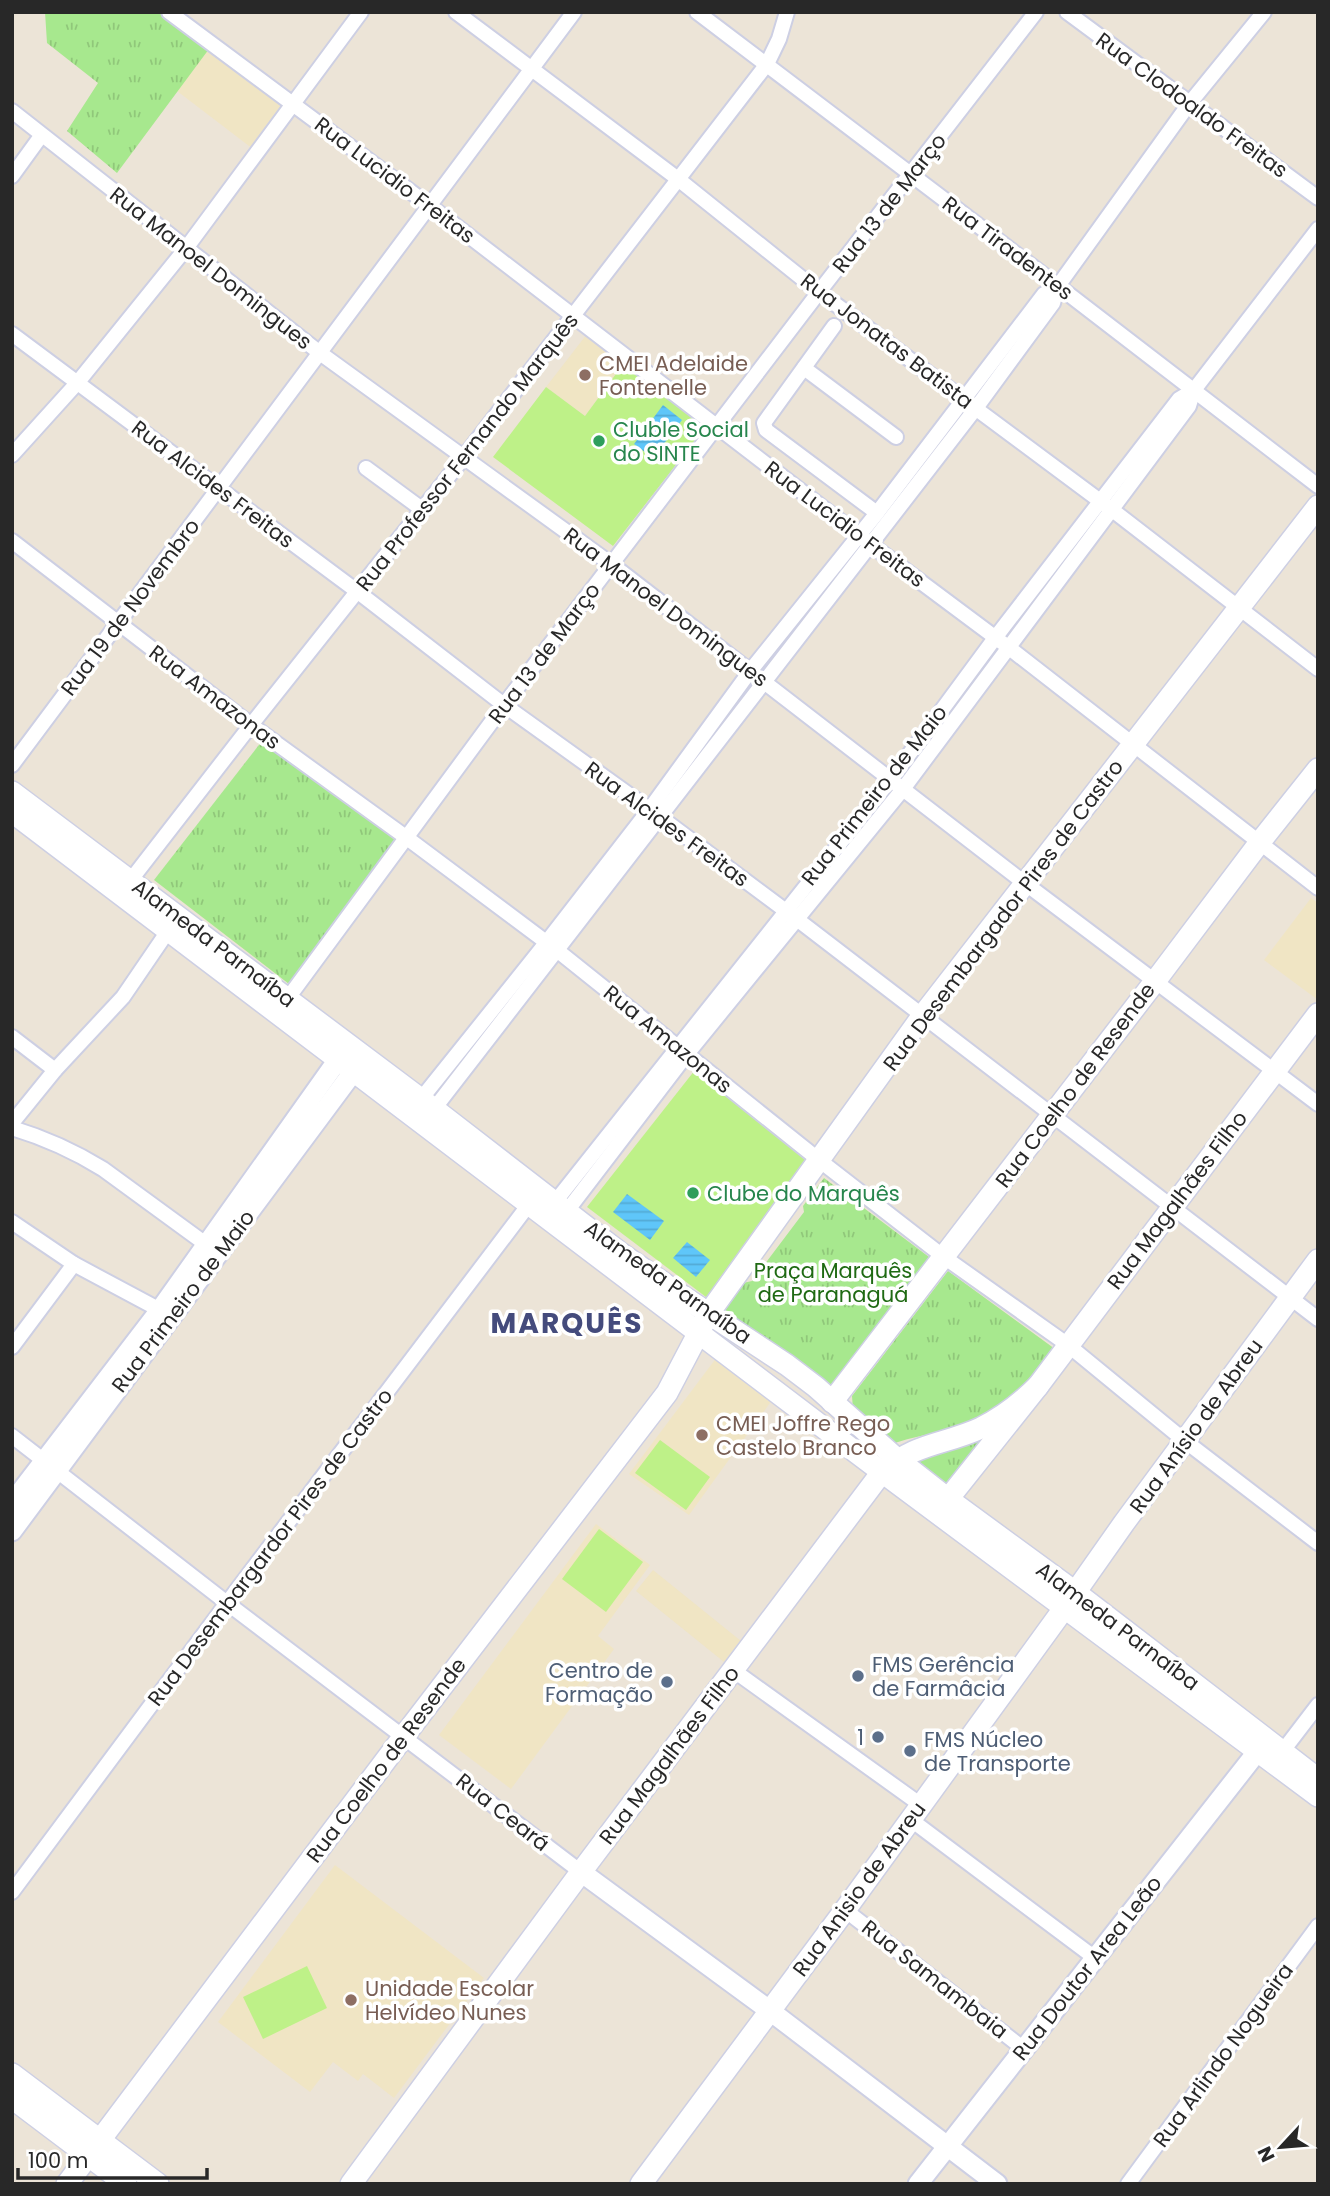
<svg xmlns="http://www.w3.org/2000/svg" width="1330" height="2196" font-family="Poppins,sans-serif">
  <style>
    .education { fill: #f0e5c4 }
    .grass { fill: url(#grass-tufts) }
    .pitch { fill: #bef188 }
    .water { fill: url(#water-rules) }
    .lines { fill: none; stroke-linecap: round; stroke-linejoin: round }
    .minor-casing { stroke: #cdcfe3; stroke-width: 18 }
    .tertiary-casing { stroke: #cdcfe3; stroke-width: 23 }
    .secondary-casing { stroke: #cdcfe3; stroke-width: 24 }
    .minor { stroke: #fff; stroke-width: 14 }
    .tertiary { stroke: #fff; stroke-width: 19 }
    .secondary { stroke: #fff; stroke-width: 21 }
    .education-dot { fill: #8d6e63; stroke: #fff; stroke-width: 2.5 }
    .leisure-dot { fill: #2e9e5b; stroke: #fff; stroke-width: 2.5 }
    .service-dot { fill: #5c6f8a; stroke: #fff; stroke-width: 2.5 }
    .labels { text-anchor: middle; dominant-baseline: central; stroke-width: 7; stroke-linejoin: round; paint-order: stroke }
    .street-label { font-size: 21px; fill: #282828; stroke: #fff }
    .education-label { font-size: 21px; fill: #785e54; stroke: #fff; text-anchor: start }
    .leisure-label { font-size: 21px; fill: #27864d; stroke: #fff; text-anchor: start }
    .park-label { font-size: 21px; fill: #1f6a13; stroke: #fff }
    .service-label { font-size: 21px; fill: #4e5e75; stroke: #fff; text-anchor: start }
    .district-label { font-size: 28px; font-weight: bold; letter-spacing: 2px; fill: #444b7c; stroke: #fff }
  </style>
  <defs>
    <pattern id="grass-tufts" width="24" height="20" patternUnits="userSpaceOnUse" patternTransform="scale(1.75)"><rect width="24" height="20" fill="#a7e88e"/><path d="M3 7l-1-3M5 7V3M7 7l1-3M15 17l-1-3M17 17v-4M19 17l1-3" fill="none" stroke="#90c77a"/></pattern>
    <pattern id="water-rules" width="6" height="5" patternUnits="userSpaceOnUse" patternTransform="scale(1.75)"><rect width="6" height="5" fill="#5fc6f9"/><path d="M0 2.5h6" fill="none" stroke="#53aad5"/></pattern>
  </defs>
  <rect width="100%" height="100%" fill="#ece4d7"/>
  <!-- education -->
  <g class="education">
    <polygon points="209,49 285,107 253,149 177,91"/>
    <polygon points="587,334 624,363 585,416 546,387"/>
    <polygon points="1311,898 1318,903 1318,1000 1264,960"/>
    <polygon points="720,1353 775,1396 689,1515 629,1474"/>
    <polygon points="596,1524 650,1565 598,1636 614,1649 511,1789 439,1735"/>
    <polygon points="653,1570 741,1641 724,1662 636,1591"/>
    <polygon points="335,1865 484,1978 394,2098 363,2074 358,2081 333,2062 310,2092 218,2022"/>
  </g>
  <!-- grass -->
  <g class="grass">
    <polygon points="45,12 162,12 209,49 117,173 67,131 98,83 47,43"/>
    <polygon points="262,741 400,839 289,984 154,880"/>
    <polygon points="824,1178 933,1260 837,1383 829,1386 721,1316 743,1283 752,1281 804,1212 803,1206"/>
    <path d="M948,1271l107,78c-11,14 -21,31 -33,43 -35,34 -87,38 -131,52l-38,-35 -1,-13z"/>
    <polygon points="990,1433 946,1490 912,1464 927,1456"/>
  </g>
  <!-- pitch -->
  <g class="pitch">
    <polygon points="624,363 706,426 613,546 493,457 546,387 585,416"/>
    <polygon points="695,1070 700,1071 810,1162 710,1300 587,1207"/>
    <polygon points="660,1440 710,1477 686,1510 635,1473"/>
    <polygon points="599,1529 643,1562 606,1612 562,1579"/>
    <polygon points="307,1966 327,2008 263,2039 243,1997"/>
  </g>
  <!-- water -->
  <g class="water">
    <polygon points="663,405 682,420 653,458 634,444"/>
    <polygon points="627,1194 664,1221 650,1240 613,1212"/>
    <polygon points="687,1242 710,1260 696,1277 673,1258"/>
  </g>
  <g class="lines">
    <!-- minor casing -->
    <g class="minor-casing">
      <g id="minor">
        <polyline points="169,12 430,206 870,544 1008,647 1318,888"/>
        <polyline points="456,12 678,179 819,292 1111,509 1318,669"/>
        <polyline points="697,12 1058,286 1318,486"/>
        <polyline points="1067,12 1318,198"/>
        <polyline points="12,111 320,353 611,564 1026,884 1318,1104"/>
        <polyline points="12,176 41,136"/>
        <polyline points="834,326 764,423 766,430 877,513"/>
        <polyline points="12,334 358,592 504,705 660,817 798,920 1318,1319"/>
        <polyline points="804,368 896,437"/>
        <polyline points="12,455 78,382 187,247 361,12"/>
        <polyline points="366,468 423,510"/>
        <polyline points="12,541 251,725 407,838 558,951 819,1160 944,1257 1068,1345 1185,1441 1318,1543"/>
        <polyline points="12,765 574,12"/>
        <polyline points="130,881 251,725 464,457 767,64 779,39 787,12"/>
        <polyline points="288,998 504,705 819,292 1036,12"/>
        <polyline points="12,1037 55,1070"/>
        <polyline points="421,1099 546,943 649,810 751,670 877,513 1044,294 1058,286"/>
        <polyline points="434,1109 976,408 1053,303 1058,286 1189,104 1264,12"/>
        <polyline points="12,1123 55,1070 123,997 168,931"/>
        <path d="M12,1128c33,10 62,23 91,41l104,76"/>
        <polyline points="555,1202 891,779 995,638 1179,399 1194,390"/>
        <polyline points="567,1211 687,1054 903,789 1189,406 1194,390 1318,229"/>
        <polyline points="12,1222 74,1264 160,1310"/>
        <polyline points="12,1347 74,1264"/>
        <polyline points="12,1436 227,1603 581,1872"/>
        <polyline points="733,1670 921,1805"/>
        <polyline points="1282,1752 1318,1705"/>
        <polyline points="910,1819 1095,1958"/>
        <polyline points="12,1892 227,1603 530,1203"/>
        <polyline points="845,1910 1024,2049"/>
        <polyline points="1128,2184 1318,1926"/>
      </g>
    </g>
    <!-- tertiary casing -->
    <g class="tertiary-casing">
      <g id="tertiary">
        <polyline points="12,1503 160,1310 347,1047"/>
        <polyline points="12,1531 362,1060"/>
        <polyline points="581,1872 769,2010 997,2184"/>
        <polyline points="918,2184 1257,1752"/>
      </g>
    </g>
    <!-- secondary casing -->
    <g class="secondary-casing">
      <g id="secondary">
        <polyline points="12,792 434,1109 619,1252 679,1294 787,1365 816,1387 897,1459 948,1499 1075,1592 1318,1779"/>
        <polyline points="12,812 882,1472 1318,1796"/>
        <polyline points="832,1402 1156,980 1260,842 1318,769"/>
        <polyline points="948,1499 1038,1386 1318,1014"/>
        <polyline points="12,2074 158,2184"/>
        <polyline points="12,2098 126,2184"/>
        <polyline points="67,2184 404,1736 667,1393 709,1313 923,1015 1318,506"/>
        <path d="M351,2184l230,-312 301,-400c35,-30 62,-27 99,-44 22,-11 40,-25 57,-42"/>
        <polyline points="641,2184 845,1910 1060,1614 1124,1523 1318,1260"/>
      </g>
    </g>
    <!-- minor -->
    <use href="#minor" class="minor"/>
    <!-- tertiary -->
    <use href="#tertiary" class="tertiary"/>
    <!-- secondary -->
    <use href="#secondary" class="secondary"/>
  </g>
  <!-- markers -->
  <g class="education-dot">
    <circle cx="585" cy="375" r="7"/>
    <circle cx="702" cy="1435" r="7"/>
    <circle cx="351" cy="2000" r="7"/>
  </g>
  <g class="leisure-dot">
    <circle cx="599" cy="441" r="7"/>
    <circle cx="693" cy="1193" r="7"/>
  </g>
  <g class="service-dot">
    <circle cx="858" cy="1676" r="7"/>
    <circle cx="667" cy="1682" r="7"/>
    <circle cx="878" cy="1737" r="7"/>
    <circle cx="910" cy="1751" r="7"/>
  </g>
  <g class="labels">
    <!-- street labels -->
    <g class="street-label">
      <text transform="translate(1192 105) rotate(36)">Rua Clodoaldo Freitas</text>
      <text transform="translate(395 180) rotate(37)">Rua Lucidio Freitas</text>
      <text transform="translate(889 203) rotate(-52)">Rua 13 de Março</text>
      <text transform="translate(1008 248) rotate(37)">Rua Tiradentes</text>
      <text transform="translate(211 268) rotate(38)">Rua Manoel Domingues</text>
      <text transform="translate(887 341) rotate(37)">Rua Jonatas Batista</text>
      <text transform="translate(467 452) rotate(-52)">Rua Professor Fernando Marquês</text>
      <text transform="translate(213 484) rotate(37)">Rua Alcides Freitas</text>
      <text transform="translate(845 524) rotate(37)">Rua Lucidio Freitas</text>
      <text transform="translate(130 607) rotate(-53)">Rua 19 de Novembro</text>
      <text transform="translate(666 607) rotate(37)">Rua Manoel Domingues</text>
      <text transform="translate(544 653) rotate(-53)">Rua 13 de Março</text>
      <text transform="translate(215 697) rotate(37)">Rua Amazonas</text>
      <text transform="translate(874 795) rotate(-52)">Rua Primeiro de Maio</text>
      <text transform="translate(667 824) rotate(36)">Rua Alcides Freitas</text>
      <text transform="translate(1003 915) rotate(-53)">Rua Desembargador Pires de Castro</text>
      <text transform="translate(214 943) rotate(37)">Alameda Parnaíba</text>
      <text transform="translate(668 1039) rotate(39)">Rua Amazonas</text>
      <text transform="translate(1075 1085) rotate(-53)">Rua Coelho de Resende</text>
      <text transform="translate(1177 1200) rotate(-53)">Rua Magalhães Filho</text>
      <text transform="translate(668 1282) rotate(35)">Alameda Parnaíba</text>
      <text transform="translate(183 1301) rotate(-53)">Rua Primeiro de Maio</text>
      <text transform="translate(1196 1426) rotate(-54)">Rua Anísio de Abreu</text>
      <text transform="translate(270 1547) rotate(-53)">Rua Desembargardor Pires de Castro</text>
      <text transform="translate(1118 1626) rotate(37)">Alameda Parnaíba</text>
      <text transform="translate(669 1755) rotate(-53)">Rua Magalhães Filho</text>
      <text transform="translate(386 1760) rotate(-53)">Rua Coelho de Resende</text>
      <text transform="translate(503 1812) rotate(38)">Rua Ceará</text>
      <text transform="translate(859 1889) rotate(-54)">Rua Anisio de Abreu</text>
      <text transform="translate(1087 1968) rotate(-52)">Rua Doutor Area Leão</text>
      <text transform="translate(935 1979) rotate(38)">Rua Samambaia</text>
      <text transform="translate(1223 2055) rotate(-54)">Rua Arlindo Nogueira</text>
    </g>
    <!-- education labels -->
    <g class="education-label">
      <text x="599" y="363">CMEI Adelaide<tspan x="599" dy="24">Fontenelle</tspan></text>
      <text x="716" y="1423">CMEI Joffre Rego<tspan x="716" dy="24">Castelo Branco</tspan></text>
      <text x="365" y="1988">Unidade Escolar<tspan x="365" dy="24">Helvídeo Nunes</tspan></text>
    </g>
    <!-- leisure labels -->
    <g class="leisure-label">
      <text x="613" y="429">Cluble Social<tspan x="613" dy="24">do SINTE</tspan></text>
      <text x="707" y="1193">Clube do Marquês</text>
    </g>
    <!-- park labels -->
    <g class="park-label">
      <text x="833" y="1270">Praça Marquês<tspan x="833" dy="24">de Paranaguá</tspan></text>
    </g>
    <!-- service labels -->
    <g class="service-label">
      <text x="872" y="1664">FMS Gerência<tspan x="872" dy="24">de Farmâcia</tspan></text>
      <text x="653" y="1670" text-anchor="end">Centro de<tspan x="653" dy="24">Formação</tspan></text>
      <text x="864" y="1737" text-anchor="end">1</text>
      <text x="924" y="1739">FMS Núcleo<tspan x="924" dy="24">de Transporte</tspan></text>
    </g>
    <!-- district labels -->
    <g class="district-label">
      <text x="567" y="1323">MARQUÊS</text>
    </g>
  </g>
  <!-- border -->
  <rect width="1330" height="2196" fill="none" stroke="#282828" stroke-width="28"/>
  <!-- north arrow -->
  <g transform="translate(1281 2147) rotate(244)" stroke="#ffffff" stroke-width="5" paint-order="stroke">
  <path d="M0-5L12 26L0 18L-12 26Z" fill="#282828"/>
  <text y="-10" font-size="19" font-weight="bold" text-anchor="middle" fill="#282828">N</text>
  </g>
  <!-- scale -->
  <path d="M18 2168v10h189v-10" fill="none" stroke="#282828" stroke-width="3.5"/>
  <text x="28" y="2168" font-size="21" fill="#282828" stroke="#ffffff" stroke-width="5" paint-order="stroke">100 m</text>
</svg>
